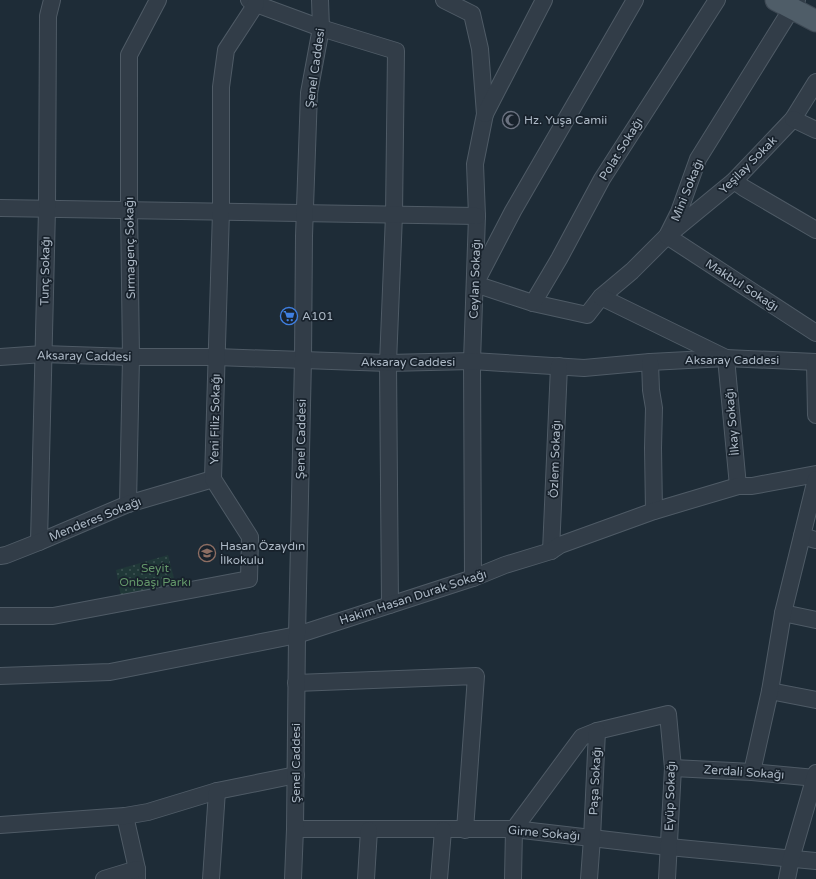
<svg xmlns="http://www.w3.org/2000/svg" width="816" height="879" font-family="'Varela Round',sans-serif">
  <style>
    .park { fill: url(#park-dots) }
    .lines { fill: none; stroke-linecap: round; stroke-linejoin: round }
    .minor-casing { stroke: #4f5b66; stroke-width: 18 }
    .major-casing { stroke: #3e4954; stroke-width: 23 }
    .minor { stroke: #323d48; stroke-width: 16 }
    .major { stroke: #4f5d68; stroke-width: 21 }
    .labels { text-anchor: middle; dominant-baseline: central; stroke-width: 3.5; stroke-linejoin: round; paint-order: stroke }
    .street-label { font-size: 12px; fill: #acb8c5; stroke: #18222c }
    .poi-label { font-size: 12px; fill: #acb8c5; stroke: #18222c; text-anchor: start }
    .park-label { font-size: 12px; fill: #639669; stroke: #18222c }
  </style>
  <defs>
    <pattern id="park-dots" width="8" height="8" patternUnits="userSpaceOnUse"><rect width="8" height="8" fill="#203838"/><path d="M2 2h.1M6 6h.1" fill="none" stroke="#3e5353" stroke-width="1.8" stroke-linecap="round"/></pattern>
  </defs>
  <rect width="100%" height="100%" fill="#1e2c37"/>
  <!-- park -->
  <polygon class="park" points="168,555 176,586 121,597 116,570"/>
  <g class="lines">
    <!-- minor casing -->
    <g class="minor-casing">
      <g id="minor">
        <polyline points="249,0 256,4 321,28 396,51 394,215 388,363 390,605"/>
        <polyline points="444,0 472,14 480,49 485,114 475,164 477,216 472,361 473,578"/>
        <polyline points="635,0 513,211 475,284 533,303 587,315 601,297 632,271 667,236 679,212 698,159 797,0"/>
        <polyline points="816,82 793,119 734,181 667,236 816,333"/>
        <polyline points="485,114 544,0"/>
        <polyline points="793,119 816,130"/>
        <polyline points="734,181 744,188 816,230"/>
        <polyline points="0,208 477,216"/>
        <polyline points="601,297 726,358 738,486"/>
        <polyline points="533,303 559,259 602,179 717,0"/>
        <polyline points="0,357 43,354 131,357 216,357 388,363 472,361 584,368 650,362 726,358 816,362"/>
        <polyline points="650,362 651,390 654,408 653,448 654,511"/>
        <polyline points="815,362 816,415"/>
        <polyline points="128,504 131,357 129,210 129,55 158,0"/>
        <polyline points="802,536 816,540"/>
        <polyline points="39,542 47,209 48,16 52,0"/>
        <polyline points="551,551 559,366"/>
        <polyline points="0,556 6,555 39,542 128,504 213,479"/>
        <polyline points="783,613 816,620"/>
        <polyline points="0,616 53,616 249,579 250,537 213,479 221,211 221,87 226,50 256,4"/>
        <polyline points="0,676 110,672 297,635 473,578 505,565 551,551 560,545 654,511 738,486 752,486 816,474"/>
        <polyline points="296,683 476,676 465,830"/>
        <polyline points="770,691 816,700"/>
        <polyline points="673,768 752,772 816,778"/>
        <polyline points="752,772 770,691 783,613 816,479"/>
        <polyline points="125,816 137,869 137,879"/>
        <polyline points="0,825 125,816 148,812 217,791 296,775"/>
        <polyline points="295,829 514,829 669,847 816,861"/>
        <polyline points="104,879 137,869"/>
        <polyline points="211,879 217,791"/>
        <polyline points="293,879 295,829 297,635 303,359 304,236 309,93 321,28 320,0"/>
        <polyline points="366,879 369,830"/>
        <polyline points="439,879 443,830"/>
        <polyline points="513,879 514,829 582,737 597,731 668,714 673,768 667,879"/>
        <polyline points="589,879 592,838 597,731"/>
        <polyline points="787,879 791,859 816,773"/>
      </g>
    </g>
    <!-- major casing -->
    <g class="major-casing">
      <polyline id="major" points="776,0 816,21"/>
    </g>
    <!-- minor -->
    <use href="#minor" class="minor"/>
    <!-- major -->
    <use href="#major" class="major"/>
  </g>
  <!-- icons -->
  <defs>
    <g id="mosque-ring" transform="scale(0.9)"><circle r="9.5" fill="#18222c" stroke="#6b7280" stroke-width="1.5"/><path d="M3.5-4.9A6 6 0 1 0 3.5 4.9A5 5 0 1 1 3.5-4.9Z" fill="#6b7280"/></g>
    <g id="supermarket-ring" transform="scale(0.9)"><circle r="9.5" fill="#18222c" stroke="#3f7fe0" stroke-width="1.5"/><path d="M-6-5.5h2.5l.6 2H6L4.5 2H-2.5L-4.4-4H-6ZM-1.5 3.2a1.3 1.3 0 1 0 .1 0ZM3 3.2a1.3 1.3 0 1 0 .1 0Z" fill="#3f7fe0"/></g>
    <g id="school-ring" transform="scale(0.9)"><circle r="9.5" fill="#18222c" stroke="#8d6e63" stroke-width="1.5"/><path d="M0-5L7-2L0 1L-7-2ZM-4 1L0 2.5L4 1V4Q0 6-4 4Z" fill="#8d6e63"/></g>
  </defs>
  <g fill-rule="evenodd">
    <use href="#mosque-ring" x="511" y="120"/>
    <use href="#supermarket-ring" x="289" y="316"/>
    <use href="#school-ring" x="207" y="553"/>
  </g>
  <g class="labels">
    <!-- street labels -->
    <g class="street-label">
      <text transform="translate(315 68) rotate(-82)">Şenel Caddesi</text>
      <text transform="translate(621 149) rotate(-58)">Polat Sokağı</text>
      <text transform="translate(748 165) rotate(-45)">Yeşilay Sokak</text>
      <text transform="translate(687 190) rotate(-68)">Mini Sokağı</text>
      <text transform="translate(130 248) rotate(-91)">Sırmagenç Sokağı</text>
      <text transform="translate(45 271) rotate(-89)">Tunç Sokağı</text>
      <text transform="translate(475 279) rotate(-88)">Ceylan Sokağı</text>
      <text transform="translate(742 285) rotate(33)">Makbul Sokağı</text>
      <text transform="translate(84 356) rotate(1)">Aksaray Caddesi</text>
      <text x="732" y="360">Aksaray Caddesi</text>
      <text x="408" y="362">Aksaray Caddesi</text>
      <text transform="translate(215 419) rotate(-89)">Yeni Filiz Sokağı</text>
      <text transform="translate(732 422) rotate(-95)">İlkay Sokağı</text>
      <text transform="translate(301 439) rotate(-89)">Şenel Caddesi</text>
      <text transform="translate(555 459) rotate(-88)">Özlem Sokağı</text>
      <text transform="translate(95 519) rotate(-22)">Menderes Sokağı</text>
      <text transform="translate(413 597) rotate(-18)">Hakim Hasan Durak Sokağı</text>
      <text transform="translate(296 763) rotate(-90)">Şenel Caddesi</text>
      <text transform="translate(744 772) rotate(4)">Zerdali Sokağı</text>
      <text transform="translate(595 781) rotate(-87)">Paşa Sokağı</text>
      <text transform="translate(670 796) rotate(-88)">Eyüp Sokağı</text>
      <text transform="translate(544 833) rotate(5)">Girne Sokağı</text>
    </g>
    <!-- poi labels -->
    <g class="poi-label">
      <text x="524" y="120">Hz. Yuşa Camii</text>
      <text x="302" y="316">A101</text>
      <text x="220" y="546">Hasan Özaydın<tspan x="220" dy="14">İlkokulu</tspan></text>
    </g>
    <!-- park labels -->
    <g class="park-label">
      <text x="155" y="568">Seyit<tspan x="155" dy="14">Onbaşı Parkı</tspan></text>
    </g>
  </g>
</svg>
